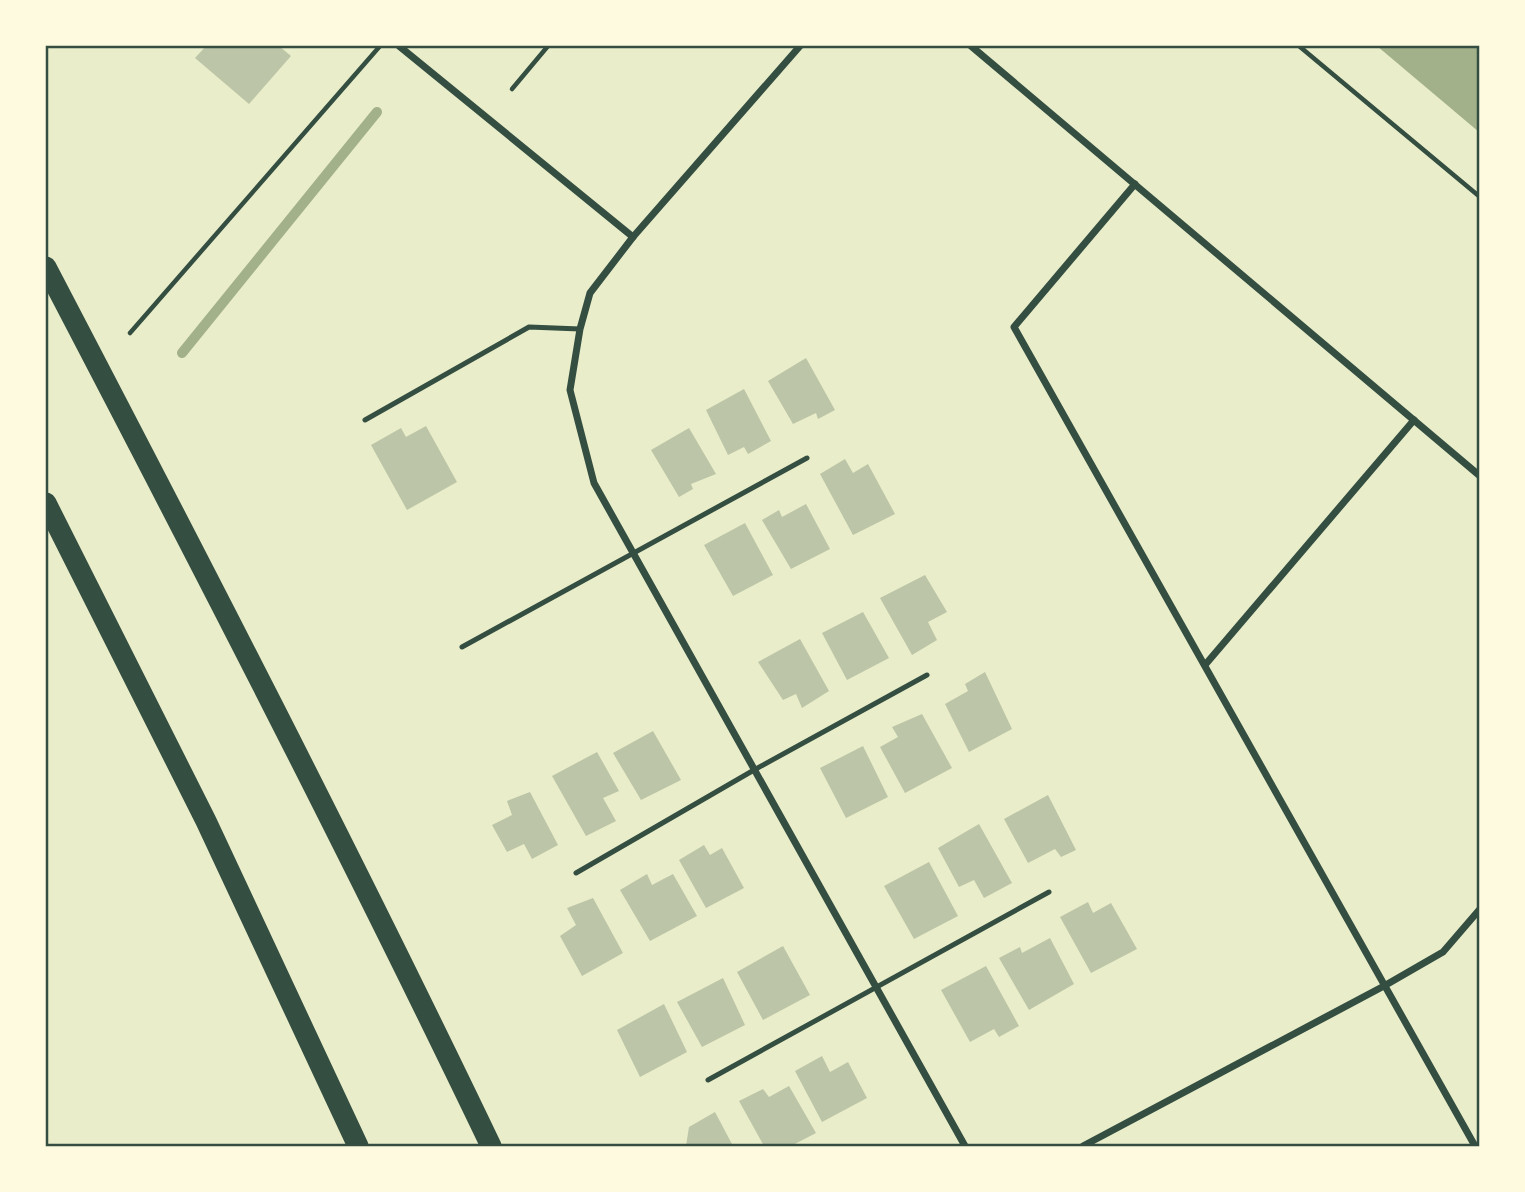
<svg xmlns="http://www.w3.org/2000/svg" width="1525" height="1192" font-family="Poppins,sans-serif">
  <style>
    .water { fill: #a3b18a }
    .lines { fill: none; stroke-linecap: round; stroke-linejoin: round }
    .stream { stroke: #a3b18a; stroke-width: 10 }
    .building { fill: #bcc5a7 }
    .path { stroke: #344e41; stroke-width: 4.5 }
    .service { stroke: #344e41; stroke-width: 5 }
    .minor { stroke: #344e41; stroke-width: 7 }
    .motorway { stroke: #344e41; stroke-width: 21 }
    .neatline { fill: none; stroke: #344e41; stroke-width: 2.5 }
  </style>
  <rect width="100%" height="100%" fill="#e9edc9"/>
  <!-- water -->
  <polygon class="water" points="1377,46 1479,46 1479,132"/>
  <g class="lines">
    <!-- stream -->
    <polyline class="stream" points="182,353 377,112"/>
  </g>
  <!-- building -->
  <g class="building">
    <polygon points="206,46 279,46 291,56 249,104 195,58"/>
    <polygon points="806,358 835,410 818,419 816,413 793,424 768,381"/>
    <polygon points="744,389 771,441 748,454 744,447 728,455 706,410"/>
    <polygon points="426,426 457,482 407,510 371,445 401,428 406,437"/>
    <polygon points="689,428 716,474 691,484 693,489 679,497 651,450"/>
    <polygon points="845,459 853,473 868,464 895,514 853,535 820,474"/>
    <polygon points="806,504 830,549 791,569 762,520 779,510 782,517"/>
    <polygon points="745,523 773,575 733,596 704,545"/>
    <polygon points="925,575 947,612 928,622 937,640 912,655 880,598"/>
    <polygon points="863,612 889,658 847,680 822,633"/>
    <polygon points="800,639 829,691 802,708 796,694 783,700 758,662"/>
    <polygon points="985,672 1012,729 969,752 945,704 968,691 965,684"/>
    <polygon points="922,714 952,768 905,793 880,747 898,737 892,727"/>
    <polygon points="653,731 681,780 641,800 613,753"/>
    <polygon points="863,746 888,797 846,818 820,768"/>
    <polygon points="597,752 619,791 603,798 616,821 586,836 552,776"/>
    <polygon points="530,792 558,845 532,859 524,844 507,852 492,825 512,815 507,801"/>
    <polygon points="1048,795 1076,850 1061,857 1055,849 1028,863 1004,819"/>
    <polygon points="979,824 1012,883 984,898 974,880 959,887 938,848"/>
    <polygon points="704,845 710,855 722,848 744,888 706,908 679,860"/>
    <polygon points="929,862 958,916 914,939 884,886"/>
    <polygon points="647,874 652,885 673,874 697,916 650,941 620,890"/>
    <polygon points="593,898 623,953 582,976 560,936 576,925 567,908"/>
    <polygon points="1088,902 1093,913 1111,903 1137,949 1091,973 1060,917"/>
    <polygon points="1050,938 1074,984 1029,1010 999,958 1020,947 1022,953"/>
    <polygon points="783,946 810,995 763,1020 737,972"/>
    <polygon points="986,966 1019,1026 999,1037 994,1029 970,1042 941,990"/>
    <polygon points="723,978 745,1025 702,1047 677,1002"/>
    <polygon points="664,1004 687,1052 640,1077 617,1030"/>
    <polygon points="822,1056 830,1072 848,1062 867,1098 822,1122 795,1071"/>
    <polygon points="789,1086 816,1133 791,1146 764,1146 739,1101 763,1089 769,1097"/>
    <polygon points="715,1112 733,1146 686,1146 689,1127"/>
  </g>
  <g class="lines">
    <!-- path -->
    <g class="path">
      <polyline points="1299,46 1480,197"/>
      <polyline points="512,89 548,46"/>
      <polyline points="130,333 380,46"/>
    </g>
    <!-- service -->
    <g class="service">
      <polyline points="365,420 529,327 580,329"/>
      <polyline points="462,647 807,458"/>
      <polyline points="576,873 754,770 927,675"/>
      <polyline points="708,1080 1049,892"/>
    </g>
    <!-- minor -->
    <g class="minor">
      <polyline points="399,46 633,237"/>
      <polyline points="800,46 633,237 590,293 580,329 570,390 594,483 965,1146"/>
      <polyline points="971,46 1480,476"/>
      <polyline points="1135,184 1014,327 1475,1146"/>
      <polyline points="1205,665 1414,420"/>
      <polyline points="1083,1146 1384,986 1443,952 1480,909"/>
    </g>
    <!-- motorway -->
    <g class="motorway">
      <path d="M46,267c152,291 303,583 445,879"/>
      <polyline points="46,503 206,821 358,1146"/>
    </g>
  </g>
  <!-- border -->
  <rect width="1525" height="1192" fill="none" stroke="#fefae0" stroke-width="94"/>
  <rect x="47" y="47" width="1431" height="1098" class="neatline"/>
</svg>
